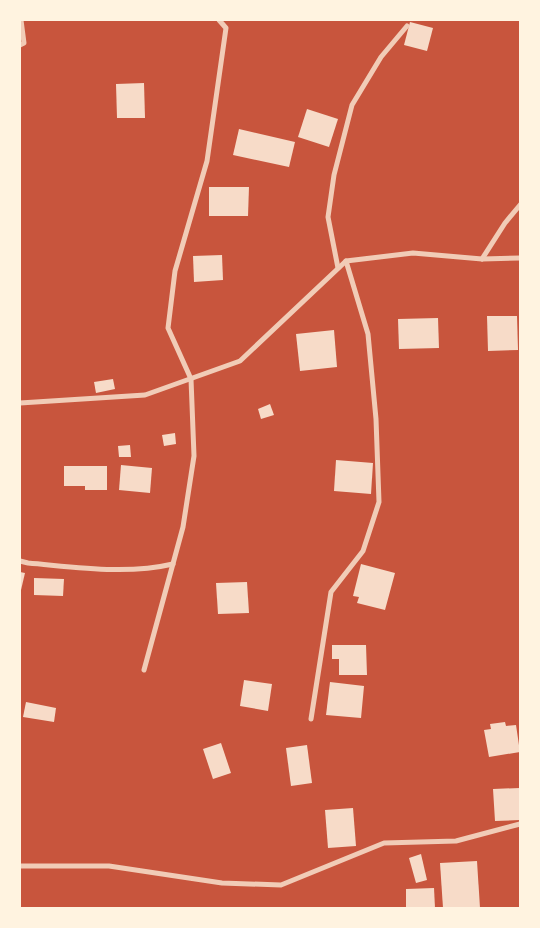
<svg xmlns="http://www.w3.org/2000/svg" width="540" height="928" font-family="'DM Sans',sans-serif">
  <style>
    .building { fill: #f7dbc8 }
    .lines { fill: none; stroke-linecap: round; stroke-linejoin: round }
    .minor { stroke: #f1ccb7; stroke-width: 5 }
  </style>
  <rect width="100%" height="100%" fill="#c8553d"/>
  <!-- building -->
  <g class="building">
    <polygon points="410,22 433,28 427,51 404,45"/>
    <polygon points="144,83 145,118 117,118 116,84"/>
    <polygon points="307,109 338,119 329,147 298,137"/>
    <polygon points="239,129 295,142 289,167 233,155"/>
    <polygon points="209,187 249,187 248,216 209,216"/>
    <polygon points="222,255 223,280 194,282 193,256"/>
    <polygon points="487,316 517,316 518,350 488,351"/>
    <polygon points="438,318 439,348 399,349 398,319"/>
    <polygon points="334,330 337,367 300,371 296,334"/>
    <polygon points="113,379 115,389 96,393 94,382"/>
    <polygon points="270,404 274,415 261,419 258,409"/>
    <polygon points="175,433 176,444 164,446 162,435"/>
    <polygon points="130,445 131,457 119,457 118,446"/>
    <polygon points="336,460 373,463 371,494 334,491"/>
    <polygon points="121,465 152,468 150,493 119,490"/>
    <polygon points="64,466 107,466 107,490 85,490 85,486 64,486"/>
    <polygon points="361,564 395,573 385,610 357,603 359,597 353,596"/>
    <polygon points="20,572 25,573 21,590 20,590"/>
    <polygon points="34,578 64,579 63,596 34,595"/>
    <polygon points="247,582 249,613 218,614 216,583"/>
    <polygon points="332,645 366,645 367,675 339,675 339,659 332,659"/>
    <polygon points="244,680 272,684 268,711 240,706"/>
    <polygon points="330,682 364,686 361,718 326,715"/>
    <polygon points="26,702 56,708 54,722 23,717"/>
    <polygon points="505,722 506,726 516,725 520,752 489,757 484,730 491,729 490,724"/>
    <polygon points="221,743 231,773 213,779 203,749"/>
    <polygon points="307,745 312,783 291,786 286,748"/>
    <polygon points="520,788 520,820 495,821 493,789"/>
    <polygon points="353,808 356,846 328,848 325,810"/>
    <polygon points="421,854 427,880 416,883 409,858"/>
    <polygon points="477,861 480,908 443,908 440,863"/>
    <polygon points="434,888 435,908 406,908 406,889"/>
  </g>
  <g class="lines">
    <!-- minor -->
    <g class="minor">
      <polyline points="20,45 24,43 21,20"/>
      <polyline points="482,259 505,223 520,205"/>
      <polyline points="338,268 328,217 334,175 352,105 381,57 407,26"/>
      <polyline points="20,403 145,395 240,361 346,261 413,253 482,259 520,258"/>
      <path d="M20,561l8,2c47,4 98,12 145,1"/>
      <polyline points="144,670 183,527 194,456 191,379 168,328 175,271 207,161 226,28 219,20"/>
      <polyline points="311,719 331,592 363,551 379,502 376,419 368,334 346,261"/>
      <polyline points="20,866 109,866 222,883 281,885 384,843 456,841 520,824"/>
    </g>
  </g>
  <!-- border -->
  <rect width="540" height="928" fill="none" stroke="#fff3e0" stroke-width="42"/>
</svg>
